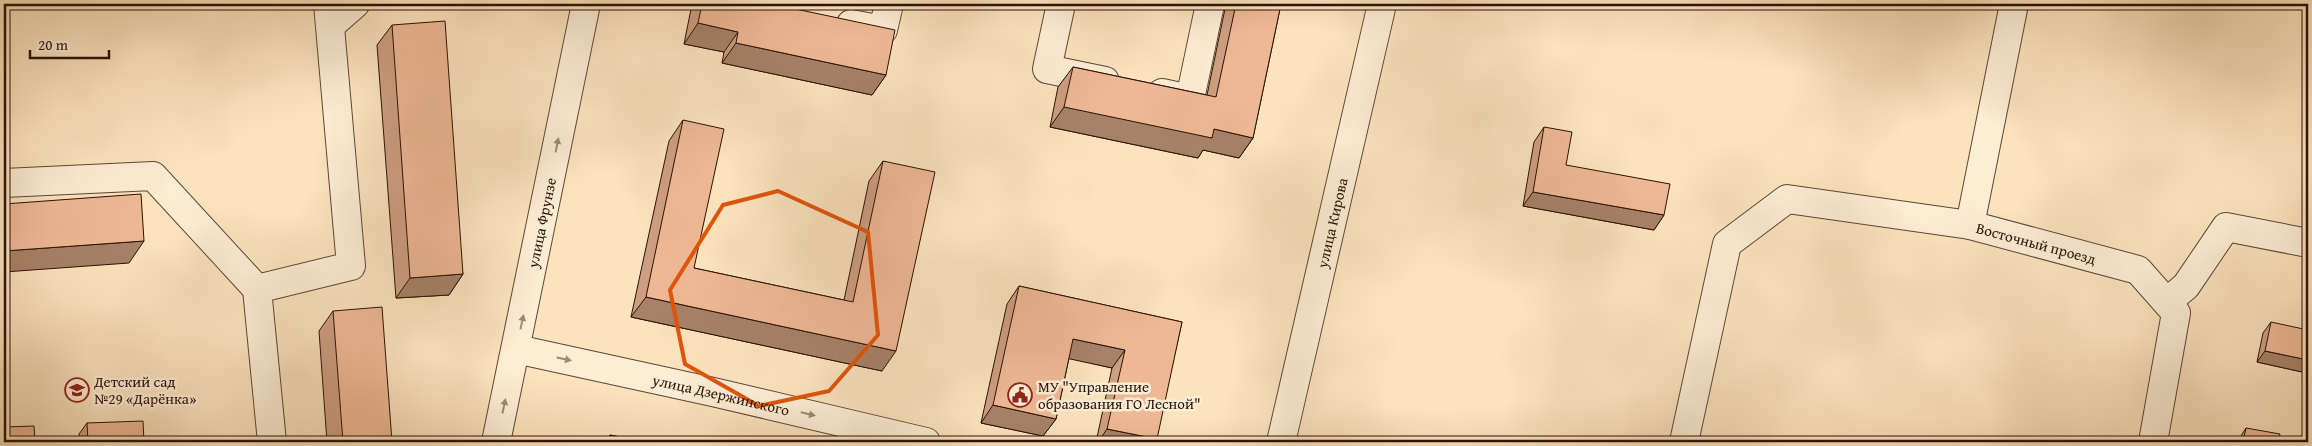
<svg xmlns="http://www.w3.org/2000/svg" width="2312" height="446" font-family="'Gentium Book Plus',serif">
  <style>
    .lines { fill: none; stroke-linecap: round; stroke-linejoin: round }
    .minor-casing { stroke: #5f4633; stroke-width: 30 }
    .minor { stroke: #fcedd5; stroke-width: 28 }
    .wall { fill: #cd9e80; stroke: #2b1105 }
    .shaded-wall { fill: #a78168; stroke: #2b1105 }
    .building { fill: #eeb895; stroke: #2b1105 }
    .oneway { fill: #9e8a77 }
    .marked { fill: none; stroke: #df550c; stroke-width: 4; stroke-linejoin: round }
    .labels { text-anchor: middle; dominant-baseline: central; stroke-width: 5; stroke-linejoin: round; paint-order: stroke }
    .street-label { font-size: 15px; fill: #2b1105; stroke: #fcedd5 }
    .poi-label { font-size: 15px; fill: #2b1105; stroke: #fcedd5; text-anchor: start }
  </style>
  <rect width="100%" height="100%" fill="#fbe3be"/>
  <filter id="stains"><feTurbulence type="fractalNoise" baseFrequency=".004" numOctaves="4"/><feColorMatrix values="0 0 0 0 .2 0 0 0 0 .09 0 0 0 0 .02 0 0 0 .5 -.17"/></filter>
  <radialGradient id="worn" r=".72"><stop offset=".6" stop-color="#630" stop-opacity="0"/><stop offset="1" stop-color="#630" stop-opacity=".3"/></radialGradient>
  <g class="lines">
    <!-- minor casing -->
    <g class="minor-casing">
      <g id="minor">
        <polyline points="1061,4 1047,69 1105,81"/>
        <path id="s1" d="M2014,4l-44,221 168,45 38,43 -23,129"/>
        <polyline points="851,24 883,30 889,4"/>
        <polyline points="330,26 355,4"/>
        <polyline points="1162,93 1190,99 1210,4"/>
        <polyline points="4,183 153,176 257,289"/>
        <polyline points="2167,302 2186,286 2226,227 2308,243"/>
        <path id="s2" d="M516,349l197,43 213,50"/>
        <polyline points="272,442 257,289 351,266 328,4"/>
        <path id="s3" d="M496,442l90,-438"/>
        <path id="s4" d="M1281,442l101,-438"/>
        <polyline points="1684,442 1727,244 1787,199 1970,225"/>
      </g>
    </g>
    <!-- minor -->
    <use href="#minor" class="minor"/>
  </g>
  <!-- wall -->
  <g class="wall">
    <polygon points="464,4 506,4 464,9"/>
    <polygon points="692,4 772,4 886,75 872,95 722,63 724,52 684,44"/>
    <polygon points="1226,4 1281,4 1253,138 1239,158 1203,150 1198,158 1050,127 1058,87 1073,67 1207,95"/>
    <polygon points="392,25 463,274 449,295 396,298 377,45"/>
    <polygon points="683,120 694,268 844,300 869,181 883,161 882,371 631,317 669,141"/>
    <polygon points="1544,127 1566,165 1664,215 1654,230 1523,206 1534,142"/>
    <polygon points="1019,286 1182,322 1155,442 1096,442 1112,368 1069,358 1056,419 1043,436 981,423 1007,304"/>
    <polygon points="333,311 392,442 327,442 319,331"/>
    <polygon points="2271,322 2302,372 2257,362 2263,333"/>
    <polygon points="87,423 144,442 80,442 79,434"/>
    <polygon points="2246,428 2278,442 2238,442 2239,439"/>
    <polygon points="610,435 646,442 605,442"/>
  </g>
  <!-- shaded-wall -->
  <g class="shaded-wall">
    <polygon points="468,4 506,4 464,9"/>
    <polygon points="698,23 738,32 724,52 684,44"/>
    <polygon points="736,43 886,75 872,95 722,63"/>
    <polygon points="1064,107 1214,129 1253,138 1239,158 1203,150 1198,158 1050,127"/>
    <polygon points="1533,192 1664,215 1654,230 1523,206"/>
    <polygon points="144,241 129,263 4,272 4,251"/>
    <polygon points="463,274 449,295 396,298 410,278"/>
    <polygon points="646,297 896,351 882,371 631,317"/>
    <polygon points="1073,339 1125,350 1112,368 1061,357"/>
    <polygon points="2265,351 2308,360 2308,363 2302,372 2257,362"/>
    <polygon points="993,405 1056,419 1043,436 981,423"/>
    <polygon points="1107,429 1157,439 1155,442 1098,442"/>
  </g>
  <!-- building -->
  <g class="building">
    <polygon points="702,4 772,4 895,30 886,75 736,43 738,32 698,23"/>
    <polygon points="1236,4 1281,4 1253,138 1214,129 1212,138 1064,107 1073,67 1216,97"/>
    <polygon points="445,21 463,274 410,278 392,25"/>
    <polygon points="683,120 724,129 694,268 853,302 883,161 935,172 896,351 646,297"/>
    <polygon points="1544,127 1572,132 1566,165 1670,184 1664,215 1533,192"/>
    <polygon points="141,194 144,241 4,251 4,204"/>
    <polygon points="1019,286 1182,322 1157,439 1107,429 1125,350 1073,339 1056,419 993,405"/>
    <polygon points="382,307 392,442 343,442 333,311"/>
    <polygon points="2271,322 2308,330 2308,360 2265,351"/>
    <polygon points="143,421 144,442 88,442 87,423"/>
    <polygon points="34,426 35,442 4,442 4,427"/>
    <polygon points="2246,428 2280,434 2278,442 2243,442"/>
    <polygon points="610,435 646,442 608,442"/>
  </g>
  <!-- one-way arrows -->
  <defs><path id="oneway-solid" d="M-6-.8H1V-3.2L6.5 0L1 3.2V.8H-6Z" transform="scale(1.25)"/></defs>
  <g class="oneway">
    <use href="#oneway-solid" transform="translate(557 145) rotate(-79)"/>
    <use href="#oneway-solid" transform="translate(522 322) rotate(-78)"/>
    <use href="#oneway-solid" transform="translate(564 359) rotate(12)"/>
    <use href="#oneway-solid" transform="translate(504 406) rotate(-78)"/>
    <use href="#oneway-solid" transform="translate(808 414) rotate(13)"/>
  </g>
  <!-- marked area -->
  <path class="marked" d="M778,191l90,41 10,103 -49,56 -70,15 -74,-42 -15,-74 53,-85z"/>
  <!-- icons -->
  <defs>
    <g id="school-ring" transform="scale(1.25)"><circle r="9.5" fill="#fcedd5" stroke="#8f2418" stroke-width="1.5"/><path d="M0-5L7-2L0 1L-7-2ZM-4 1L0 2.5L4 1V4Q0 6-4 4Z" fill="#8f2418"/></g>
    <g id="civic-ring" transform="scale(1.25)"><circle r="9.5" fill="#fcedd5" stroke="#8f2418" stroke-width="1.5"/><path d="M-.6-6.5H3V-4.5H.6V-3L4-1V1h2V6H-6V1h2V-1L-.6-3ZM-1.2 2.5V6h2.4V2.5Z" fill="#8f2418"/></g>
  </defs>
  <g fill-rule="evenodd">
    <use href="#school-ring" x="77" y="390"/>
    <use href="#civic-ring" x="1020" y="395"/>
  </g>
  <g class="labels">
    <!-- street labels -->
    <g class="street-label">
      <text stroke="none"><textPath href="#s3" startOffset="224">улица Фрунзе</textPath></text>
      <text stroke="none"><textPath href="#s4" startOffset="225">улица Кирова</textPath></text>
      <text stroke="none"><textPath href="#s1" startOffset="294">Восточный проезд</textPath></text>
      <text stroke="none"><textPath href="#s2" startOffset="210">улица Дзержинского</textPath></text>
    </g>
    <!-- poi labels -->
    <g class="poi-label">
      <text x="94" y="381">Детский сад<tspan x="94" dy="17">№29 «Дарёнка»</tspan></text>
      <text x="1038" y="386">МУ "Управление<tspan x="1038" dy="17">образования ГО Лесной"</tspan></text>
    </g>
  </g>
  <!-- margin -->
  <rect width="2312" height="446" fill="none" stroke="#fbe3be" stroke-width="20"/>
  <rect x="5" y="5" width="2302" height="436" fill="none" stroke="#2b1105" stroke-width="2.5"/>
  <rect x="10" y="10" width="2292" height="426" fill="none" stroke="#2b1105"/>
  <!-- scale -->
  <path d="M30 50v8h79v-8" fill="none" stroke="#2b1105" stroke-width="2.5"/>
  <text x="38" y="50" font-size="15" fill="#2b1105" stroke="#fcedd5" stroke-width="4" paint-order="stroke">20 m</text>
  <rect width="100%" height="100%" filter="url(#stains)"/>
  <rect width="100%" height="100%" fill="url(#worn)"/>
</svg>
